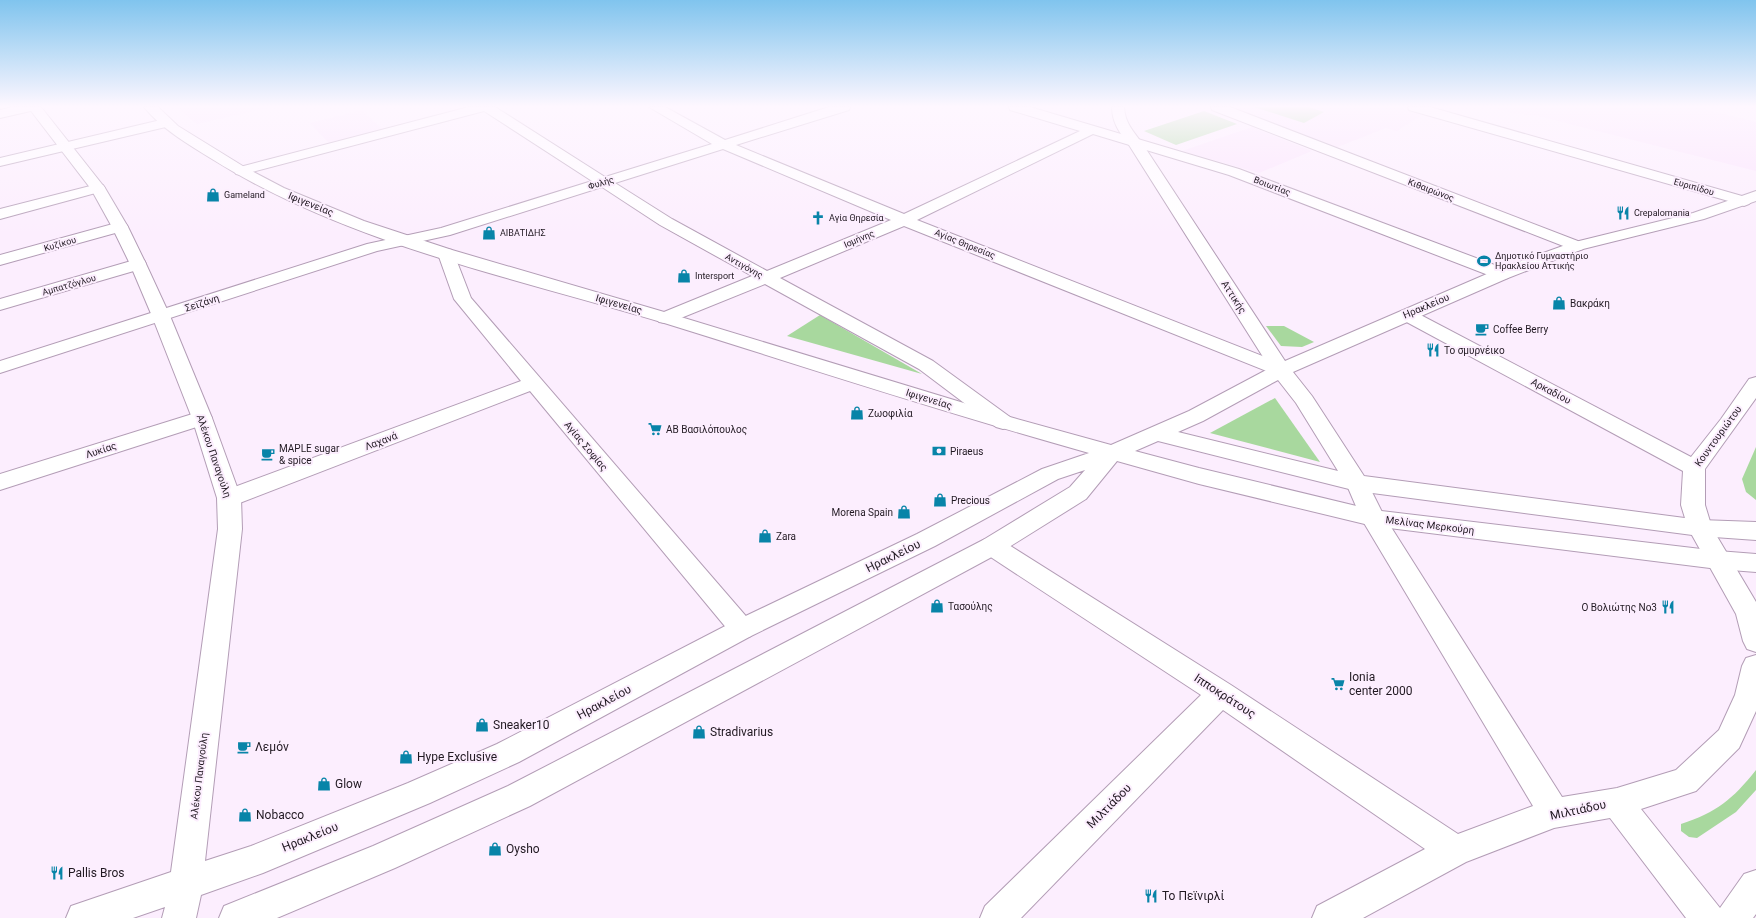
<svg xmlns="http://www.w3.org/2000/svg" width="1756" height="918" font-family="Roboto,sans-serif">
  <style>
    .built { fill: #fae3fd }
    .green { fill: #a8d89e }
    .lines { fill: none; stroke-linecap: round; stroke-linejoin: round }
    .street-casing { stroke: #b39db6; stroke-width: 2 }
    .secondary-casing { stroke: #b39db6; stroke-width: 2 }
    .street { fill: #fff; fill-rule: evenodd }
    .secondary { fill: #fff; fill-rule: evenodd }
    .labels { text-anchor: middle; dominant-baseline: central; stroke-width: 4; stroke-linejoin: round; paint-order: stroke }
    .far-street-label { font-size: 9px; fill: #211922; stroke: #fceefe }
    .far-poi-label { font-size: 9px; fill: #211922; stroke: #fceefe; text-anchor: start }
    .street-label { font-size: 10px; fill: #211922; stroke: #fceefe }
    .poi-label { font-size: 10px; fill: #211922; stroke: #fceefe; text-anchor: start }
    .near-street-label { font-size: 12px; fill: #211922; stroke: #fceefe }
    .near-poi-label { font-size: 12px; fill: #211922; stroke: #fceefe; text-anchor: start }
  </style>
  <rect width="100%" height="100%" fill="#fceefe"/>
  <!-- built -->
  <g class="built">
    <polygon points="176,107 272,107 197,124"/>
    <polygon points="1233,107 1396,107 1422,115 1397,131 1386,128 1335,148"/>
    <polygon points="1491,107 1696,107 1756,122 1756,171 1538,116 1512,113"/>
    <polygon points="362,110 383,130 329,143 310,123"/>
    <polygon points="1252,127 1312,151 1259,173 1182,151"/>
  </g>
  <!-- green -->
  <g class="green">
    <polygon points="1254,107 1309,107 1324,112 1304,123"/>
    <polygon points="1204,111 1237,124 1176,145 1144,131"/>
    <polygon points="820,315 922,374 787,336"/>
    <polygon points="1266,326 1284,326 1314,342 1302,347 1281,346"/>
    <polygon points="1275,398 1320,462 1210,433"/>
    <polygon points="1756,447 1756,500 1746,492 1742,479"/>
    <path d="M1756,770v20l-20,22 -39,26 -8,-1 -8,-6v-7c36,-12 51,-24 75,-54z"/>
  </g>
  <g class="lines">
    <!-- street casing -->
    <g class="street-casing">
      <g id="street">
        <polygon points="12,107 36,107 35,110 0,118 0,110"/>
        <path d="M469,107h26l110,70 107,-33 -63,-37h16l60,33 104,-33h21l-1,3 -113,35 168,69 176,-83 -70,-21 -1,-3h21l209,62 269,101 3,4 -3,4 -6,1 -6,-1 -267,-103 -136,-41 -176,86 371,146 3,4 -3,4 -7,2 -7,-2 -370,-148 -124,52 153,83 77,56 4,5 -4,5 -7,2 -7,-2 -77,-58 -154,-85 -94,38 -6,1 -6,-1 -3,-4 3,-4 93,-38 -92,-51 -58,-38 -152,48 -73,16 -377,122v-12l367,-117 74,-16 151,-47 -108,-70 -243,64 -5,-1 -2,-3 2,-3zM723,149l168,71 -124,51 -95,-52 -57,-36z"/>
        <polygon points="1211,107 1230,107 1583,243 1585,246 1583,249 1577,251 1571,249 1212,110"/>
        <polygon points="1408,107 1430,107 1749,198 1752,201 1749,204 1744,206 1739,204 1409,110"/>
        <polygon points="165,119 170,120 172,123 170,126 0,166 0,158"/>
        <polygon points="98,184 103,185 105,188 103,191 0,219 0,209"/>
        <polygon points="120,222 126,224 128,227 126,230 0,265 0,255"/>
        <polygon points="446,249 452,250 454,254 471,298 751,622 755,629 751,636 742,639 733,636 530,391 237,504 229,506 221,504 217,498 221,492 521,381 454,299 438,254 440,250"/>
        <polygon points="138,259 144,260 146,264 144,268 0,310 0,299"/>
        <polygon points="1407,310 1413,311 1691,457 1721,419 1749,379 1756,377 1756,398 1705,469 1705,505 1712,528 1756,602 1756,652 1747,649 1743,641 1736,614 1688,528 1681,505 1683,471 1401,319 1398,315 1401,311"/>
        <polygon points="202,411 209,413 212,418 209,423 0,490 0,474"/>
        <polygon points="1357,475 1365,478 1384,516 1562,797 1617,788 1676,770 1719,730 1735,695 1742,666 1746,658 1756,655 1756,711 1739,748 1696,791 1641,809 1720,908 1744,874 1756,870 1756,914 1753,918 1686,918 1610,818 1554,828 1466,862 1363,918 1312,918 1317,906 1425,849 1223,710 1021,918 980,918 985,906 1201,695 983,552 980,546 983,540 992,537 1001,540 1231,685 1458,834 1533,806 1361,518 1346,483 1349,478"/>
      </g>
    </g>
    <!-- secondary casing -->
    <g class="secondary-casing">
      <path id="secondary" d="M28,107h13l64,81 23,39 18,37 24,52 42,102 29,80 1,31 -37,332 46,-15 157,-63 89,-39 236,-122 184,-88 125,-65 47,-16c-144,-40 -286,-87 -428,-131 -150,-45 -315,-79 -449,-163 -24,-15 -49,-29 -68,-52h14l20,19 68,42 38,20 80,33 88,29 219,64 339,103 101,28 78,-34 81,-43 -141,-223c-9,-12 -17,-22 -17,-38h12c1,16 9,24 18,36l143,218 211,-91 75,-27 122,-30 63,-22v10l-52,18 -121,30 -75,29 -215,94 19,24 52,80 336,44 56,2v18l-56,-4 -343,-45 -199,-50 -23,10 64,17 174,42 345,41 38,3v18l-38,-3 -345,-43 -174,-42 -82,-23 -31,38 -85,53 -471,254 -135,62 -118,50h-58l5,-12 149,-60 135,-60 475,-246 87,-53 15,-17 -27,9 -123,67 -184,90 -232,126 -89,41 -167,70 -62,22 -5,23h-34l3,-11 -32,11h-67l5,-12 100,-34 47,-343 -1,-31 -25,-80 -40,-102 -22,-52 -18,-37 -21,-38zM1278,380l18,23 42,68 -160,-39 25,-11z"/>
    </g>
    <!-- street -->
    <use href="#street" class="street"/>
    <!-- secondary -->
    <use href="#secondary" class="secondary"/>
  </g>
  <!-- sky -->
  <linearGradient id="sky" x2="0" y2="1"><stop stop-color="#80c4ee"/><stop offset="0.45" stop-color="#fef7ff"/><stop offset="1" stop-color="#fef7ff" stop-opacity="0"/></linearGradient>
  <rect width="1756" height="236" fill="url(#sky)"/>
  <!-- icons -->
  <defs>
    <g id="shop-bare" transform="scale(1.08)"><path d="M-5-2.5h2.3a2.7 3.5 0 0 1 5.4 0H5L5.5 6h-11ZM-1.5-2.5h3a1.5 2.3 0 0 0-3 0Z" fill="#0884a8" stroke="#fceefe" stroke-width="2.5" paint-order="stroke"/></g>
    <g id="restaurant-bare" transform="scale(1.08)"><path d="M-5-6h1v4h1v-4h1v4h1v-4h1v5L-1.5 .5V6h-2V.5L-5-1ZM5-6V6H3V1.5H1.5Q1.5-4 5-6Z" fill="#0884a8" stroke="#fceefe" stroke-width="2.5" paint-order="stroke"/></g>
    <g id="church-bare" transform="scale(1.08)"><path d="M-1.2-6h2.4v3.5h3.3v2.4h-3.3V6h-2.4V-.1h-3.3v-2.4h3.3Z" fill="#0884a8" stroke="#fceefe" stroke-width="2.5" paint-order="stroke"/></g>
    <g id="stadium-bare" transform="scale(1.08)"><path d="M0-5a6.5 5 0 1 0 0 10a6.5 5 0 1 0 0-10ZM-3.5-1.8h7v3.6h-7Z" fill="#0884a8" stroke="#fceefe" stroke-width="2.5" paint-order="stroke"/></g>
    <g id="cafe-bare" transform="scale(1.08)"><path d="M-5.5-4.5H6V0H3Q3 3.5 0 3.5H-2.5Q-5.5 3.5-5.5 0ZM3-3.2v2h1.7v-2ZM-6 4.5H4V6H-6Z" fill="#0884a8" stroke="#fceefe" stroke-width="2.5" paint-order="stroke"/></g>
    <g id="supermarket-bare" transform="scale(1.08)"><path d="M-6-5.5h2.5l.6 2H6L4.5 2H-2.5L-4.4-4H-6ZM-1.5 3.2a1.3 1.3 0 1 0 .1 0ZM3 3.2a1.3 1.3 0 1 0 .1 0Z" fill="#0884a8" stroke="#fceefe" stroke-width="2.5" paint-order="stroke"/></g>
    <g id="bank-bare" transform="scale(1.08)"><path d="M-6-4H6V4H-6ZM0-2.3a2.3 2.3 0 1 0 0 4.6a2.3 2.3 0 1 0 0-4.6Z" fill="#0884a8" stroke="#fceefe" stroke-width="2.5" paint-order="stroke"/></g>
  </defs>
  <g fill-rule="evenodd">
    <use href="#shop-bare" x="213" y="195"/>
    <use href="#restaurant-bare" x="1623" y="213"/>
    <use href="#church-bare" x="818" y="218"/>
    <use href="#shop-bare" x="489" y="233"/>
    <use href="#stadium-bare" x="1484" y="261"/>
    <use href="#shop-bare" x="684" y="276"/>
    <use href="#shop-bare" x="1559" y="303"/>
    <use href="#cafe-bare" x="1482" y="329"/>
    <use href="#restaurant-bare" x="1433" y="350"/>
    <use href="#shop-bare" x="857" y="413"/>
    <use href="#supermarket-bare" x="655" y="429"/>
    <use href="#bank-bare" x="939" y="451"/>
    <use href="#cafe-bare" x="268" y="454"/>
    <use href="#shop-bare" x="940" y="500"/>
    <use href="#shop-bare" x="904" y="512"/>
    <use href="#shop-bare" x="765" y="536"/>
    <use href="#shop-bare" x="937" y="606"/>
    <use href="#restaurant-bare" x="1668" y="607"/>
    <use href="#supermarket-bare" x="1338" y="684"/>
    <use href="#shop-bare" x="482" y="725"/>
    <use href="#shop-bare" x="699" y="732"/>
    <use href="#cafe-bare" x="244" y="747"/>
    <use href="#shop-bare" x="406" y="757"/>
    <use href="#shop-bare" x="324" y="784"/>
    <use href="#shop-bare" x="245" y="815"/>
    <use href="#shop-bare" x="495" y="849"/>
    <use href="#restaurant-bare" x="57" y="873"/>
    <use href="#restaurant-bare" x="1151" y="896"/>
  </g>
  <g class="labels">
    <!-- far-street labels -->
    <g class="far-street-label">
      <text transform="translate(601 183) rotate(-17)">Φυλής</text>
      <text transform="translate(1272 186) rotate(21)">Βοιωτίας</text>
      <text transform="translate(1694 187) rotate(16)">Ευριπίδου</text>
      <text transform="translate(1431 190) rotate(21)">Κιθαιρώνος</text>
      <text transform="translate(859 239) rotate(-23)">Ισμήνης</text>
      <text transform="translate(60 244) rotate(-16)">Κυζίκου</text>
      <text transform="translate(965 244) rotate(22)">Αγίας Θηρεσίας</text>
      <text transform="translate(744 266) rotate(29)">Αντιγόνης</text>
      <text transform="translate(69 285) rotate(-16)">Αμπατζόγλου</text>
    </g>
    <!-- far-poi labels -->
    <g class="far-poi-label">
      <text x="224" y="195">Gameland</text>
      <text x="1634" y="213">Crepalomania</text>
      <text x="829" y="218">Αγία Θηρεσία</text>
      <text x="500" y="233">ΑΙΒΑΤΙΔΗΣ</text>
      <text x="1495" y="256">Δημοτικό Γυμναστήριο<tspan x="1495" dy="10">Ηρακλείου Αττικής</tspan></text>
      <text x="695" y="276">Intersport</text>
    </g>
    <!-- street labels -->
    <g class="street-label">
      <text transform="translate(311 204) rotate(22)">Ιφιγενείας</text>
      <text transform="translate(1234 297) rotate(57)">Αττικής</text>
      <text transform="translate(202 303) rotate(-18)">Σεϊζάνη</text>
      <text transform="translate(619 304) rotate(16)">Ιφιγενείας</text>
      <text transform="translate(1426 306) rotate(-23)">Ηρακλείου</text>
      <text transform="translate(1551 391) rotate(28)">Αρκαδίου</text>
      <text transform="translate(929 399) rotate(17)">Ιφιγενείας</text>
      <text transform="translate(1718 436) rotate(-54)">Κουντουριώτου</text>
      <text transform="translate(381 441) rotate(-21)">Λαχανά</text>
      <text transform="translate(586 446) rotate(50)">Αγίας Σοφίας</text>
      <text transform="translate(101 450) rotate(-18)">Λυκίας</text>
      <text transform="translate(214 456) rotate(71)">Αλέκου Παναγούλη</text>
      <text transform="translate(1430 525) rotate(7)">Μελίνας Μερκούρη</text>
      <text transform="translate(199 776) rotate(-83)">Αλέκου Παναγούλη</text>
    </g>
    <!-- poi labels -->
    <g class="poi-label">
      <text x="1570" y="303">Βακράκη</text>
      <text x="1493" y="329">Coffee Berry</text>
      <text x="1444" y="350">Το σμυρνέικο</text>
      <text x="868" y="413">Ζωοφιλία</text>
      <text x="666" y="429">ΑΒ Βασιλόπουλος</text>
      <text x="279" y="448">MAPLE sugar<tspan x="279" dy="12">&amp; spice</tspan></text>
      <text x="950" y="451">Piraeus</text>
      <text x="951" y="500">Precious</text>
      <text x="893" y="512" text-anchor="end">Morena Spain</text>
      <text x="776" y="536">Zara</text>
      <text x="948" y="606">Τασούλης</text>
      <text x="1657" y="607" text-anchor="end">Ο Βολιώτης Νο3</text>
    </g>
    <!-- near-street labels -->
    <g class="near-street-label">
      <text transform="translate(893 556) rotate(-26)">Ηρακλείου</text>
      <text transform="translate(1225 696) rotate(33)">Ιπποκράτους</text>
      <text transform="translate(604 702) rotate(-28)">Ηρακλείου</text>
      <text transform="translate(1109 806) rotate(-45)">Μιλτιάδου</text>
      <text transform="translate(1578 810) rotate(-12)">Μιλτιάδου</text>
      <text transform="translate(310 837) rotate(-22)">Ηρακλείου</text>
    </g>
    <!-- near-poi labels -->
    <g class="near-poi-label">
      <text x="1349" y="677">Ionia<tspan x="1349" dy="14">center 2000</tspan></text>
      <text x="493" y="725">Sneaker10</text>
      <text x="710" y="732">Stradivarius</text>
      <text x="255" y="747">Λεμόν</text>
      <text x="417" y="757">Hype Exclusive</text>
      <text x="335" y="784">Glow</text>
      <text x="256" y="815">Nobacco</text>
      <text x="506" y="849">Oysho</text>
      <text x="68" y="873">Pallis Bros</text>
      <text x="1162" y="896">Το Πεϊνιρλί</text>
    </g>
  </g>
</svg>
